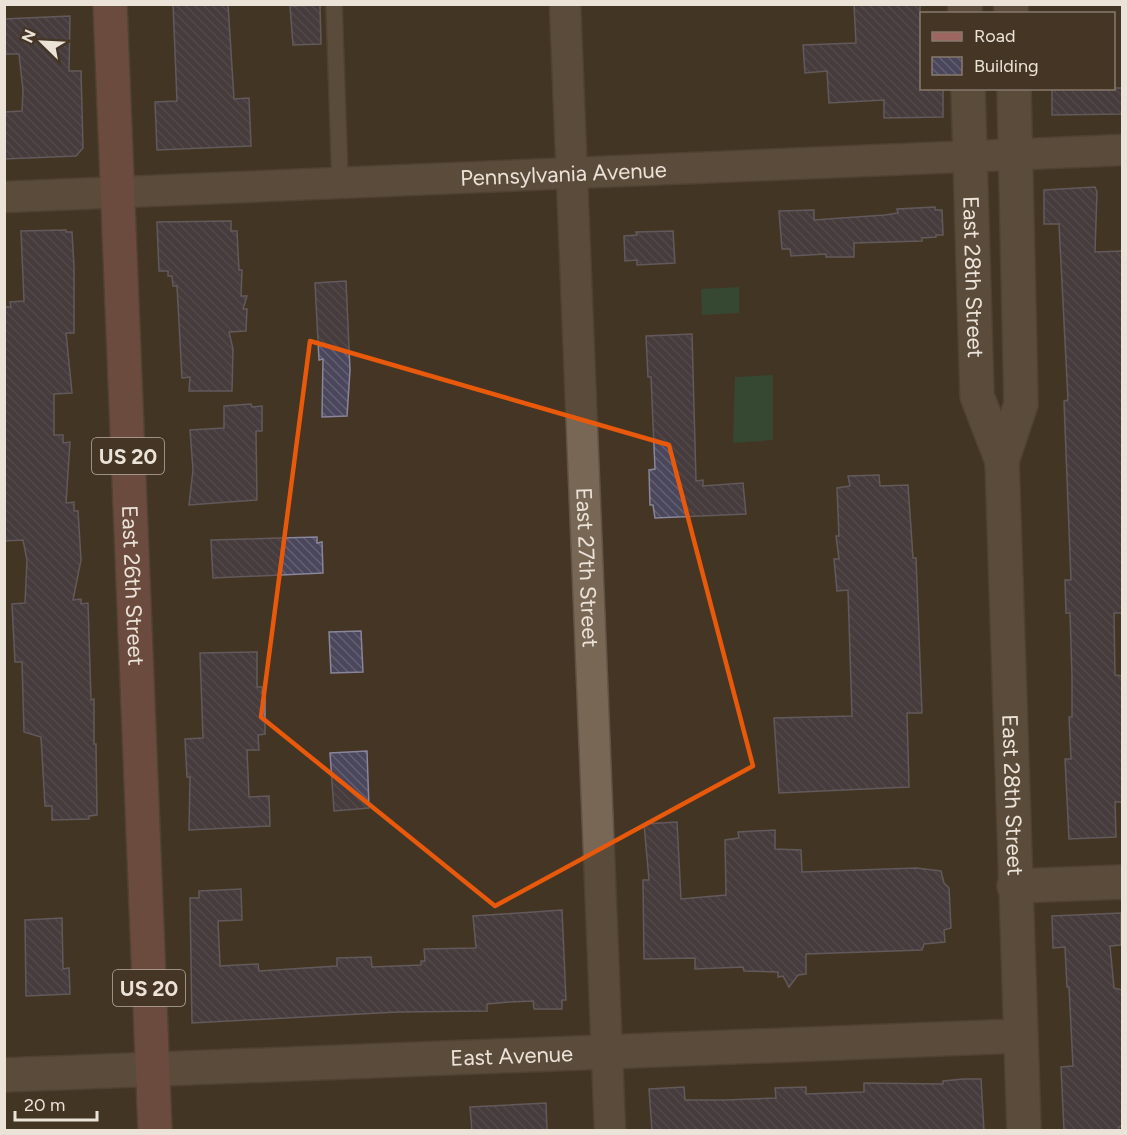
<svg xmlns="http://www.w3.org/2000/svg" width="1127" height="1135" font-family="Figtree,sans-serif">
  <style>
    .green { fill: #275d44 }
    .building { fill: url(#building-back-hatch); stroke: #88859c; stroke-width: 1.5 }
    .lines { fill: none; stroke-linecap: round; stroke-linejoin: round }
    .lane-casing { stroke: #605345; stroke-width: 18 }
    .street-casing { stroke: #605345; stroke-width: 33 }
    .secondary-casing { stroke: #605345; stroke-width: 36 }
    .primary-casing { stroke: #605345; stroke-width: 36 }
    .lane { stroke: #796756; stroke-width: 15 }
    .street { stroke: #796756; stroke-width: 30 }
    .secondary { stroke: #796756; stroke-width: 33 }
    .primary { stroke: #9e6661; stroke-width: 33 }
    .marked { fill: none; stroke: #e8590c; stroke-width: 4.5; stroke-linejoin: round }
    .labels { text-anchor: middle; dominant-baseline: central; stroke-width: 4.5; stroke-linejoin: round; paint-order: stroke }
    .shield { fill: #443524; stroke: #b9aea2; stroke-width: 1.5 }
    .shield-label { font-size: 21px; font-weight: bold; fill: #ebe2d8 }
    .street-label { font-size: 22px; fill: #ebe2d8; stroke: #443524 }
  </style>
  <defs>
    <pattern id="building-back-hatch" width="6" height="6" patternUnits="userSpaceOnUse" patternTransform="scale(1.5)"><rect width="6" height="6" fill="#4a465b"/><path d="M-1 5l2 2M0 0l6 6M5-1l2 2" fill="none" stroke="#646072"/></pattern>
  </defs>
  <rect width="100%" height="100%" fill="#443524"/>
  <!-- green -->
  <g class="green">
    <polygon points="739,287 739,313 702,315 701,289"/>
    <polygon points="773,375 773,440 733,443 735,377"/>
  </g>
  <!-- building -->
  <g class="building">
    <polygon points="173,4 228,4 234,99 249,98 251,146 157,150 155,102 177,101"/>
    <polygon points="854,4 920,4 921,88 943,88 943,117 884,118 884,100 829,103 827,71 805,73 803,45 856,43"/>
    <polygon points="320,5 321,44 293,45 290,6"/>
    <polygon points="70,16 69,71 81,71 83,148 76,156 4,159 4,112 22,111 23,90 19,54 4,54 4,19"/>
    <polygon points="1052,88 1122,88 1122,114 1052,115"/>
    <polygon points="1095,187 1097,192 1095,252 1122,251 1122,613 1114,613 1115,675 1122,676 1122,802 1115,802 1116,837 1069,839 1065,759 1071,759 1069,717 1072,717 1072,677 1070,613 1066,613 1065,580 1071,580 1064,401 1068,400 1059,224 1044,224 1044,190"/>
    <polygon points="935,207 935,210 942,210 943,235 936,235 936,237 922,238 922,241 854,243 854,257 826,257 826,254 791,256 790,249 782,249 779,211 814,210 814,220 885,215 898,213 897,209"/>
    <polygon points="231,221 231,231 237,231 239,270 242,270 241,296 247,296 243,309 247,309 246,331 229,332 233,349 232,391 189,391 190,377 182,378 177,286 173,286 172,276 168,276 168,271 159,271 157,222"/>
    <polygon points="66,230 66,232 72,232 74,267 74,333 66,333 72,393 54,394 54,435 63,435 63,443 70,442 66,503 74,502 74,511 78,511 81,560 73,600 81,599 81,604 88,603 91,700 94,699 94,744 96,744 97,815 89,816 89,819 52,820 52,806 45,806 41,737 24,732 22,662 15,662 12,604 25,603 27,560 23,540 4,541 4,307 11,307 10,302 24,301 21,231"/>
    <polygon points="673,231 675,263 637,265 637,260 625,261 624,236 637,235 636,232"/>
    <polygon points="346,281 350,370 347,416 322,417 323,359 319,360 315,283"/>
    <polygon points="692,334 696,481 703,480 703,486 743,483 746,514 655,518 653,505 650,505 649,470 655,469 651,377 648,377 646,336"/>
    <polygon points="251,404 252,407 262,406 262,431 256,431 257,500 189,505 193,470 190,430 224,428 224,406"/>
    <polygon points="879,475 880,486 908,485 913,558 916,558 922,713 907,713 909,787 779,793 774,718 852,716 848,590 837,591 834,559 839,559 836,536 839,536 837,488 850,486 848,476"/>
    <polygon points="317,537 317,543 322,542 323,573 213,578 211,540"/>
    <polygon points="361,631 363,672 331,673 329,632"/>
    <polygon points="257,652 257,687 262,687 262,693 265,693 265,734 258,735 259,750 247,750 249,797 269,796 270,826 189,830 190,777 187,777 185,739 203,738 200,653"/>
    <polygon points="367,751 369,808 334,811 330,753"/>
    <polygon points="677,822 681,899 726,895 725,840 739,838 738,832 775,830 775,849 801,850 802,872 916,868 941,871 944,883 949,888 951,928 944,930 945,942 924,944 922,950 806,954 806,974 798,975 789,987 783,976 778,977 778,972 744,971 743,967 695,969 695,958 644,959 643,880 649,880 644,824"/>
    <polygon points="241,889 242,920 218,921 220,966 258,964 259,971 337,966 337,958 371,957 372,967 421,965 421,961 425,961 424,949 476,948 473,916 562,910 566,1000 562,1000 562,1009 534,1009 533,1001 509,1002 487,1004 487,1011 398,1012 192,1023 190,898 199,898 199,891"/>
    <polygon points="1121,913 1121,945 1110,946 1114,988 1122,990 1122,1126 1119,1127 1119,1131 1064,1131 1061,1067 1073,1066 1069,987 1067,987 1065,947 1053,948 1052,916"/>
    <polygon points="62,918 63,969 69,968 70,994 26,996 25,920"/>
    <polygon points="963,1079 981,1079 984,1131 652,1131 649,1089 684,1087 685,1100 725,1100 776,1098 775,1088 806,1087 806,1094 864,1092 864,1083 943,1084 943,1081"/>
    <polygon points="546,1103 547,1131 472,1131 470,1107"/>
  </g>
  <g class="lines">
    <!-- lane casing -->
    <g class="lane-casing">
      <polyline id="lane" points="334,4 340,183"/>
    </g>
    <!-- street casing -->
    <g class="street-casing">
      <g id="street">
        <path id="s1" d="M565,4l45,1126"/>
        <path id="s2" d="M4,197l1118,-47"/>
      </g>
    </g>
    <!-- secondary casing -->
    <g class="secondary-casing">
      <g id="secondary">
        <polyline points="965,4 965,14"/>
        <polyline points="1011,4 1011,14"/>
        <path id="s3" d="M968,88l9,308 25,65 22,669"/>
        <polyline points="1002,461 1021,404 1014,88"/>
        <polyline points="1014,886 1122,882"/>
        <path id="s4" d="M4,1075l1016,-39"/>
      </g>
    </g>
    <!-- primary casing -->
    <g class="primary-casing">
      <g id="primary">
        <path id="s5" d="M110,4l45,1126"/>
      </g>
    </g>
    <!-- lane -->
    <use href="#lane" class="lane"/>
    <!-- street -->
    <use href="#street" class="street"/>
    <!-- secondary -->
    <use href="#secondary" class="secondary"/>
    <!-- primary -->
    <use href="#primary" class="primary"/>
  </g>
  <!-- marked area -->
  <path d="M0 0H1127V1135H0ZM310,341l359,104 84,321 -258,140 -234,-189z" fill="#443524" fill-opacity=".55" fill-rule="evenodd"/>
  <path class="marked" d="M310,341l359,104 84,321 -258,140 -234,-189z"/>
  <g class="labels">
    <!-- shield labels -->
    <g class="shield">
      <rect x="92" y="438" width="72" height="36" rx="4.5"/>
      <rect x="113" y="970" width="72" height="36" rx="4.5"/>
    </g>
    <g class="shield-label">
      <text x="128" y="456">US 20</text>
      <text x="149" y="988">US 20</text>
    </g>
    <!-- street labels -->
    <g class="street-label">
      <text stroke="none"><textPath href="#s2" startOffset="560">Pennsylvania Avenue</textPath></text>
      <text stroke="none"><textPath href="#s3" startOffset="189">East 28th Street</textPath></text>
      <text stroke="none"><textPath href="#s1" startOffset="564">East 27th Street</textPath></text>
      <text stroke="none"><textPath href="#s5" startOffset="582">East 26th Street</textPath></text>
      <text stroke="none"><textPath href="#s3" startOffset="712">East 28th Street</textPath></text>
      <text stroke="none"><textPath href="#s4" startOffset="508">East Avenue</textPath></text>
    </g>
  </g>
  <!-- border -->
  <rect width="1127" height="1135" fill="none" stroke="#ebe2d8" stroke-width="12"/>
  <!-- legend -->
  <rect x="920" y="12" width="195" height="78" fill="#443524" stroke="#877a6c" stroke-width="1.5"/>
  <rect x="932" y="32" width="30" height="9" fill="#9e6661" stroke="#877a6c" stroke-width="1.5"/>
  <text x="974" y="42" font-size="18" fill="#ebe2d8">Road</text>
  <rect x="932" y="57" width="30" height="18" fill="url(#building-back-hatch)" stroke="#877a6c" stroke-width="1.5"/>
  <text x="974" y="72" font-size="18" fill="#ebe2d8">Building</text>
  <!-- north arrow -->
  <g transform="translate(42 42) rotate(294)" stroke="#443524" stroke-width="4.5" paint-order="stroke">
  <path d="M0-4.5L10 22L0 15L-10 22Z" fill="#ebe2d8"/>
  <text y="-9" font-size="16" font-weight="bold" text-anchor="middle" fill="#ebe2d8">N</text>
  </g>
  <!-- scale -->
  <path d="M15 1111v9h82v-9" fill="none" stroke="#ebe2d8" stroke-width="3"/>
  <text x="24" y="1111" font-size="18" fill="#ebe2d8" stroke="#443524" stroke-width="4.5" paint-order="stroke">20 m</text>
</svg>
